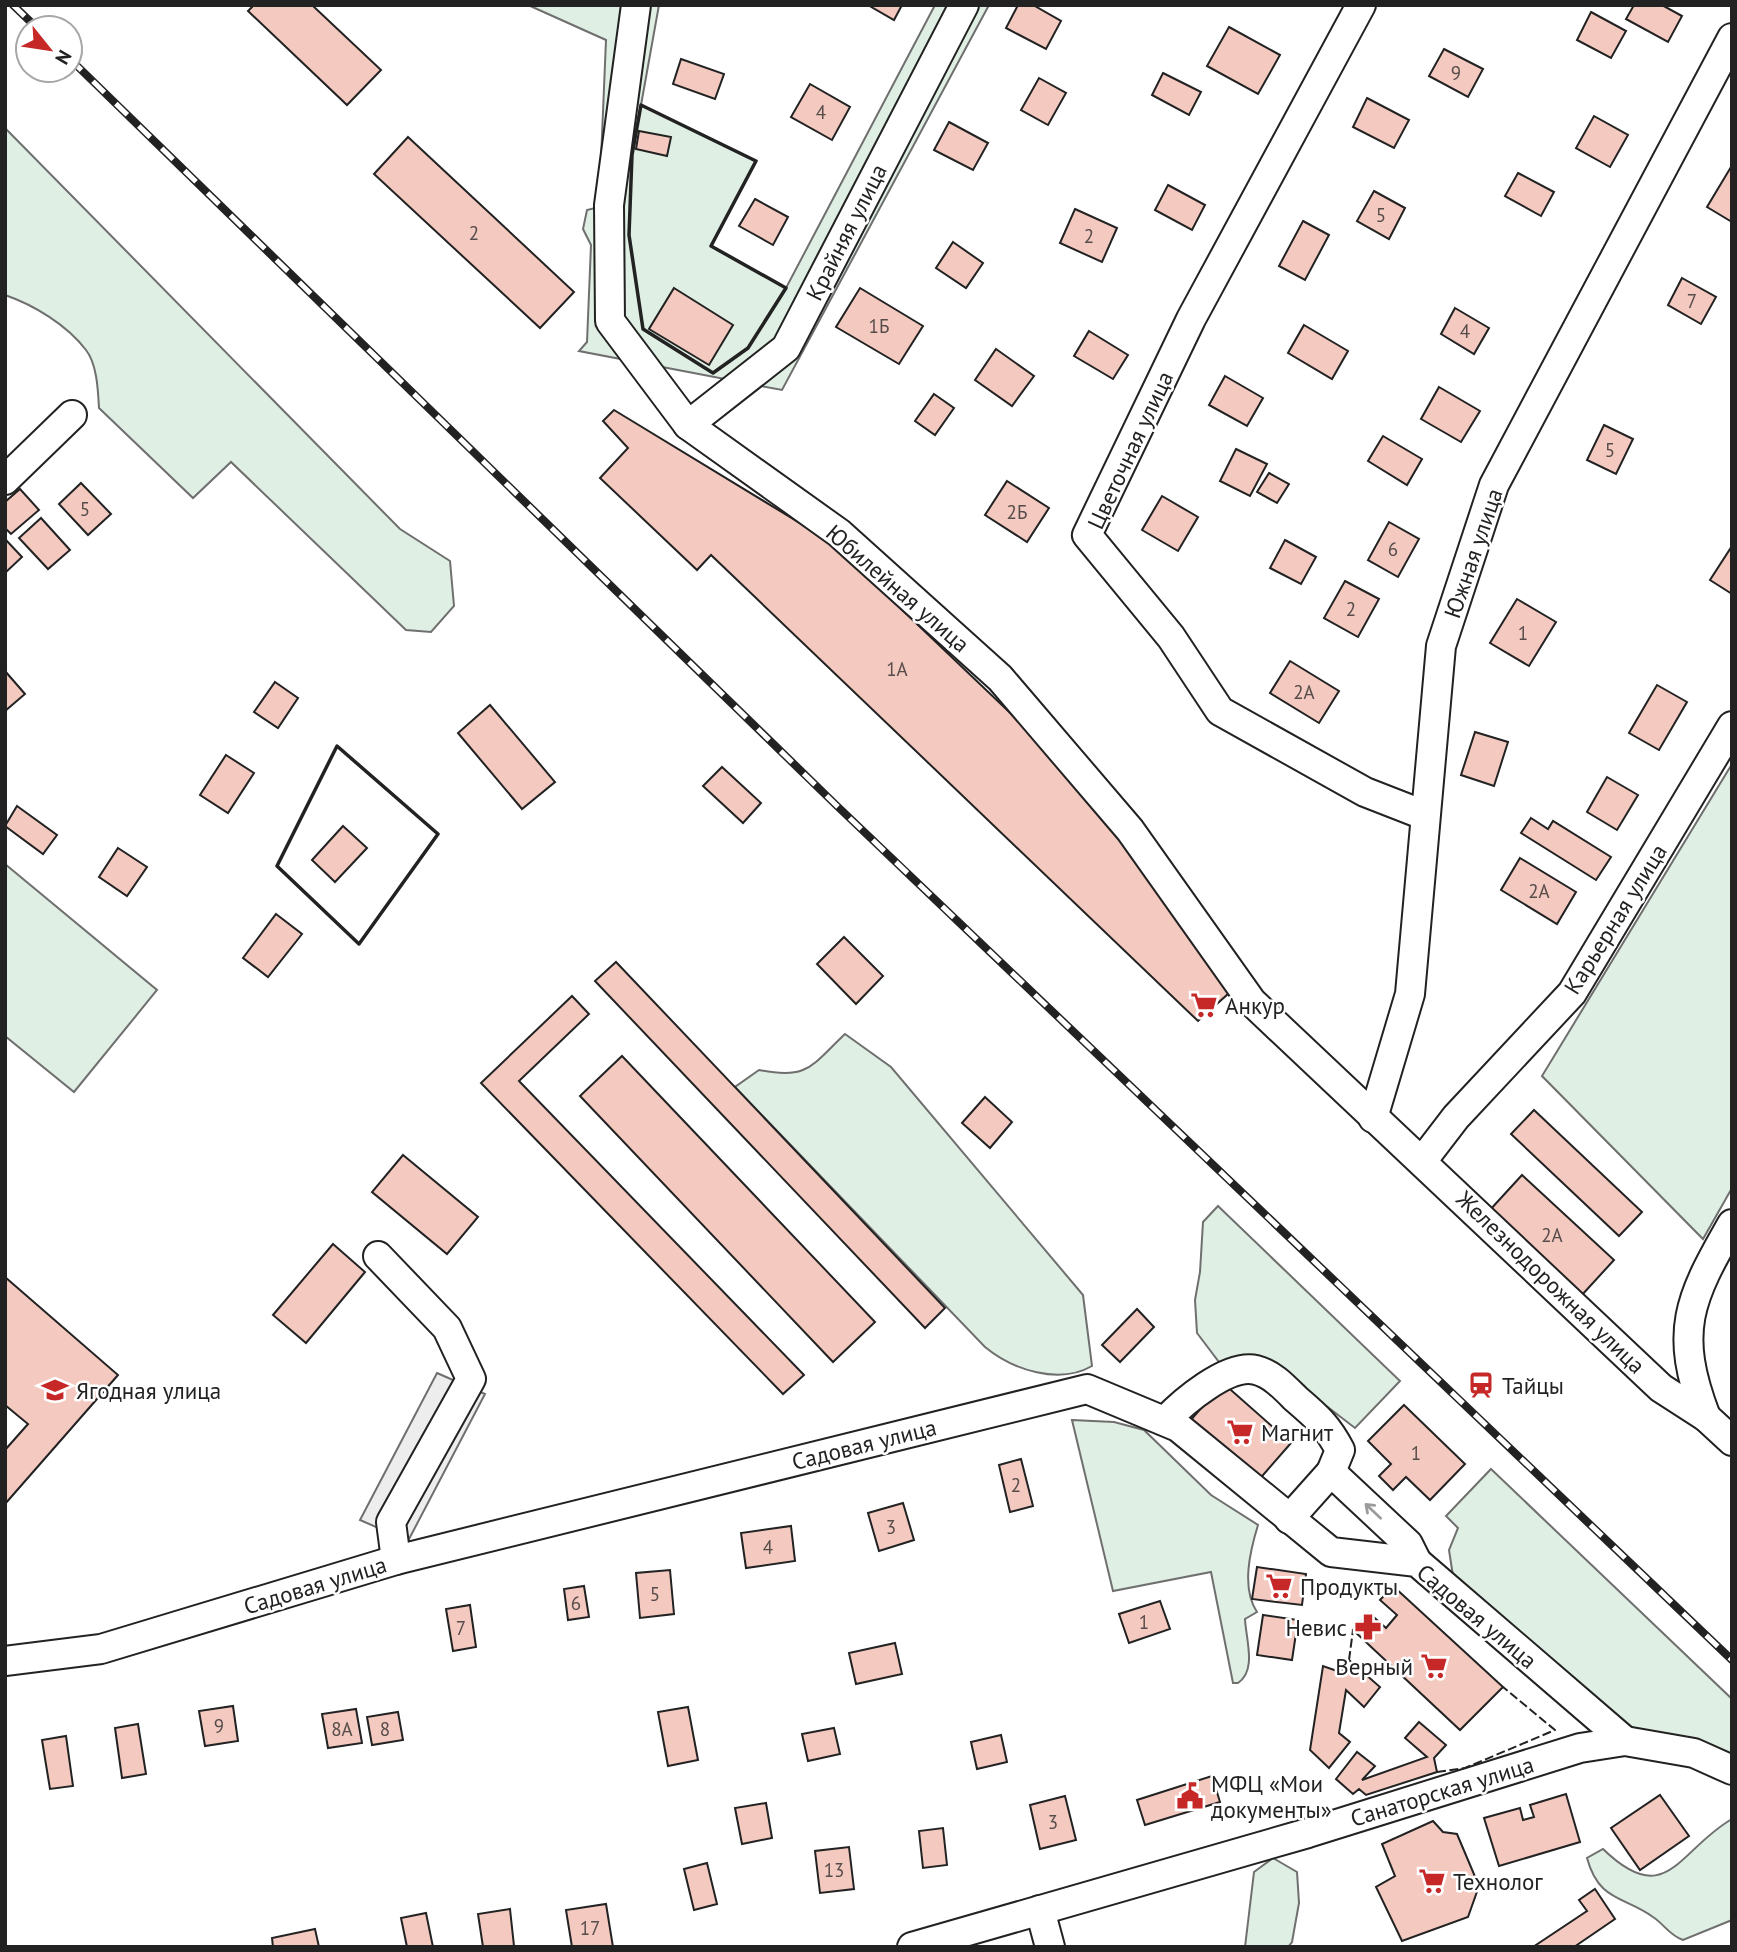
<svg xmlns="http://www.w3.org/2000/svg" width="1737" height="1952" font-family="'PT Sans',sans-serif">
  <style>
    .green { fill: #e0efe3; stroke: #6f6f6f; stroke-width: 2 }
    .parking { fill: #ededed; stroke: #6f6f6f; stroke-width: 2 }
    .building { fill: #f3c9c0; stroke: #222; stroke-width: 2 }
    .lines { fill: none; stroke-linecap: round; stroke-linejoin: round }
    .minor-casing { stroke: #222; stroke-width: 32 }
    .minor { stroke: #fff; stroke-width: 28 }
    .rail-casing { stroke: #222; stroke-width: 8 }
    .rail { stroke: #fff; stroke-width: 5; stroke-dasharray: 16; stroke-linecap: butt }
    .fence { stroke: #222; stroke-width: 2; stroke-dasharray: 9 3.5; stroke-linecap: butt }
    .wall { stroke: #222; stroke-width: 3.5 }
    .oneway { stroke: #9c9c9c }
    .labels { text-anchor: middle; dominant-baseline: central; stroke-width: 5; stroke-linejoin: round; paint-order: stroke }
    .number-label { font-size: 19px; fill: #564c4a }
    .street-label { font-size: 23px; fill: #222; stroke: #fff }
    .poi-label { font-size: 23px; fill: #222; stroke: #fff; text-anchor: start }
  </style>
  <rect width="100%" height="100%" fill="#fff"/>
  <!-- green -->
  <g class="green">
    <polygon points="528,5 659,5 641,105 756,161 711,246 786,288 935,5 989,5 782,390 579,351 587,342 591,245 583,229 587,210 599,207 606,40"/>
    <path d="M5,128l395,401 50,32 4,45 -23,26 -25,-2 -175,-168 -38,36 -94,-90c-1,-18 -2,-44 -13,-58 -19,-25 -52,-45 -81,-55z"/>
    <polygon points="1732,764 1732,1188 1703,1239 1542,1076"/>
    <polygon points="5,864 157,990 74,1092 5,1036"/>
    <path d="M845,1034l46,33 192,228 9,71c-33,19 -79,4 -107,-19l-250,-260 24,-17c49,10 52,-4 86,-36z"/>
    <polygon points="1218,1206 1400,1381 1355,1428 1282,1372 1222,1366 1197,1333 1195,1300 1200,1272 1203,1222"/>
    <path d="M1072,1420l42,2 30,8 67,65 47,30c-8,26 -17,63 -1,87l-12,7c1,21 12,51 -7,64h-5l-22,-111 -98,19z"/>
    <polygon points="1491,1469 1732,1699 1732,1759 1710,1746 1664,1734 1625,1731 1453,1576 1449,1550 1458,1528 1446,1516"/>
    <path d="M1732,1819v101l-49,20c-14,-5 -18,-15 -30,-23 -29,-21 -54,-15 -66,-59l16,-9c64,62 75,1 129,-30z"/>
    <polygon points="1273,1858 1297,1872 1299,1903 1292,1942 1288,1947 1245,1947 1254,1872"/>
  </g>
  <!-- parking -->
  <polygon class="parking" points="437,1373 485,1394 408,1541 360,1520"/>
  <!-- building -->
  <g class="building">
    <polygon points="254,5 312,5 381,70 347,105 248,11"/>
    <polygon points="868,5 902,5 894,20"/>
    <polygon points="1018,5 1033,5 1061,21 1046,49 1006,28"/>
    <polygon points="1634,5 1662,5 1682,16 1668,42 1626,19"/>
    <polygon points="1591,12 1626,31 1611,58 1577,40"/>
    <polygon points="1229,27 1280,55 1258,94 1207,66"/>
    <polygon points="1444,49 1483,69 1468,97 1429,76"/>
    <polygon points="681,59 724,74 715,99 673,84"/>
    <polygon points="1163,73 1201,92 1189,115 1152,95"/>
    <polygon points="1039,78 1066,93 1048,125 1021,110"/>
    <polygon points="810,84 850,107 832,140 791,117"/>
    <polygon points="1367,98 1409,120 1394,148 1353,127"/>
    <polygon points="1594,116 1628,135 1610,167 1576,148"/>
    <polygon points="949,122 988,143 973,170 934,150"/>
    <polygon points="639,131 671,137 667,156 636,149"/>
    <polygon points="408,137 574,292 540,328 374,174"/>
    <polygon points="1731,167 1732,167 1732,222 1707,207"/>
    <polygon points="1518,173 1554,192 1541,216 1505,196"/>
    <polygon points="1168,185 1205,205 1192,230 1155,210"/>
    <polygon points="1374,191 1405,208 1389,239 1357,221"/>
    <polygon points="755,199 788,217 773,245 739,226"/>
    <polygon points="1075,209 1117,228 1102,262 1060,243"/>
    <polygon points="1303,221 1329,235 1305,280 1279,266"/>
    <polygon points="953,242 983,263 966,288 936,268"/>
    <polygon points="1682,278 1716,297 1701,324 1668,305"/>
    <polygon points="674,288 733,325 709,365 649,329"/>
    <polygon points="860,288 923,326 899,364 836,327"/>
    <polygon points="1455,308 1489,328 1474,354 1441,334"/>
    <polygon points="1304,325 1348,351 1332,379 1288,353"/>
    <polygon points="1089,331 1128,355 1113,379 1074,356"/>
    <polygon points="996,349 1034,376 1012,406 975,380"/>
    <polygon points="1225,376 1263,398 1247,426 1209,405"/>
    <polygon points="1439,387 1480,411 1461,442 1421,419"/>
    <polygon points="934,394 954,408 935,435 915,421"/>
    <polygon points="614,410 831,542 1069,769 1229,993 1198,1021 711,555 697,570 600,478 628,448 603,421"/>
    <polygon points="1604,425 1633,439 1616,474 1587,460"/>
    <polygon points="1383,436 1422,459 1407,485 1368,461"/>
    <polygon points="1236,449 1267,464 1250,496 1220,481"/>
    <polygon points="1269,473 1289,484 1277,503 1257,492"/>
    <polygon points="1007,481 1049,508 1027,542 985,515"/>
    <polygon points="81,483 111,514 88,535 59,504"/>
    <polygon points="20,489 39,510 11,534 5,528 5,502"/>
    <polygon points="1162,496 1198,517 1178,551 1142,530"/>
    <polygon points="41,518 70,550 48,569 19,538"/>
    <polygon points="1389,522 1419,539 1398,577 1368,560"/>
    <polygon points="5,539 22,557 5,573"/>
    <polygon points="1285,540 1316,557 1301,584 1270,568"/>
    <polygon points="1732,546 1732,594 1710,580"/>
    <polygon points="1345,581 1379,599 1358,637 1324,618"/>
    <polygon points="1517,599 1556,622 1529,666 1490,643"/>
    <polygon points="1290,661 1339,691 1319,723 1270,693"/>
    <polygon points="5,671 25,694 5,711"/>
    <polygon points="275,682 298,698 278,728 254,712"/>
    <polygon points="1657,685 1687,702 1659,750 1629,733"/>
    <polygon points="490,705 555,782 522,809 458,733"/>
    <polygon points="1475,732 1508,742 1494,786 1461,775"/>
    <polygon points="226,755 254,773 228,813 200,795"/>
    <polygon points="722,767 761,803 743,823 703,786"/>
    <polygon points="1607,777 1638,795 1617,830 1587,812"/>
    <polygon points="17,806 57,835 43,854 5,826"/>
    <polygon points="1531,818 1548,829 1553,821 1611,857 1596,880 1521,833"/>
    <polygon points="343,826 367,848 335,882 312,860"/>
    <polygon points="118,848 147,867 127,896 99,877"/>
    <polygon points="1520,858 1576,892 1557,924 1501,890"/>
    <polygon points="276,914 302,934 268,977 243,958"/>
    <polygon points="844,937 883,976 856,1004 817,964"/>
    <polygon points="616,962 945,1308 925,1328 595,981"/>
    <polygon points="572,996 589,1014 519,1081 804,1375 783,1394 481,1083"/>
    <polygon points="622,1056 875,1322 833,1362 580,1096"/>
    <polygon points="985,1097 1012,1122 990,1148 962,1123"/>
    <polygon points="1534,1110 1642,1212 1619,1236 1511,1134"/>
    <polygon points="403,1155 478,1217 447,1254 372,1192"/>
    <polygon points="1522,1175 1614,1260 1581,1296 1489,1211"/>
    <polygon points="333,1244 365,1272 306,1343 273,1315"/>
    <polygon points="5,1277 118,1375 5,1504 5,1450 28,1424 5,1405"/>
    <polygon points="1137,1309 1154,1327 1120,1362 1102,1345"/>
    <polygon points="1223,1383 1291,1443 1257,1482 1189,1422"/>
    <polygon points="1404,1405 1465,1464 1430,1500 1406,1477 1393,1490 1379,1476 1391,1464 1368,1441"/>
    <polygon points="1021,1459 1033,1506 1010,1512 999,1465"/>
    <polygon points="903,1503 914,1540 879,1551 868,1513"/>
    <polygon points="791,1526 795,1561 746,1568 741,1533"/>
    <polygon points="1257,1567 1306,1574 1302,1605 1252,1599"/>
    <polygon points="670,1570 674,1614 640,1618 636,1573"/>
    <polygon points="584,1586 589,1617 568,1620 564,1589"/>
    <polygon points="1393,1586 1503,1687 1460,1730 1353,1630 1369,1613 1386,1628 1397,1615 1380,1600"/>
    <polygon points="1160,1601 1170,1629 1129,1643 1119,1614"/>
    <polygon points="470,1605 476,1647 453,1651 446,1609"/>
    <polygon points="1263,1615 1298,1620 1292,1660 1257,1655"/>
    <polygon points="895,1643 902,1674 856,1684 849,1653"/>
    <polygon points="1349,1660 1380,1687 1364,1707 1346,1690 1339,1733 1350,1742 1329,1768 1310,1750 1323,1666 1340,1672"/>
    <polygon points="233,1706 238,1741 205,1746 199,1711"/>
    <polygon points="688,1707 698,1760 668,1766 658,1712"/>
    <polygon points="356,1709 362,1743 328,1748 322,1714"/>
    <polygon points="398,1712 403,1740 372,1745 367,1717"/>
    <polygon points="1419,1722 1446,1745 1434,1758 1437,1772 1366,1795 1359,1789 1353,1794 1336,1779 1357,1752 1375,1766 1362,1780 1427,1757 1405,1738"/>
    <polygon points="138,1724 146,1774 122,1778 115,1728"/>
    <polygon points="834,1728 840,1754 808,1761 802,1734"/>
    <polygon points="1001,1735 1007,1762 977,1769 971,1742"/>
    <polygon points="66,1736 73,1786 50,1789 42,1740"/>
    <polygon points="1212,1776 1220,1802 1145,1825 1137,1800"/>
    <polygon points="1566,1794 1580,1842 1499,1866 1484,1818 1520,1808 1523,1820 1534,1817 1530,1805"/>
    <polygon points="1660,1795 1689,1836 1640,1870 1611,1828"/>
    <polygon points="1065,1796 1076,1840 1040,1849 1030,1805"/>
    <polygon points="766,1803 772,1838 742,1844 735,1808"/>
    <polygon points="1433,1821 1443,1832 1457,1834 1479,1886 1468,1917 1402,1941 1376,1887 1395,1876 1382,1844"/>
    <polygon points="943,1828 947,1865 923,1868 919,1831"/>
    <polygon points="849,1847 854,1889 820,1893 815,1851"/>
    <polygon points="707,1863 717,1904 694,1910 684,1869"/>
    <polygon points="1595,1889 1615,1919 1574,1947 1533,1947 1587,1911 1579,1900"/>
    <polygon points="606,1904 613,1947 572,1947 566,1910"/>
    <polygon points="510,1909 514,1946 483,1947 478,1914"/>
    <polygon points="426,1913 433,1947 407,1947 401,1918"/>
    <polygon points="315,1929 319,1947 273,1947 272,1938"/>
  </g>
  <g class="lines">
    <!-- minor casing -->
    <g class="minor-casing">
      <g id="minor">
        <polyline points="636,5 609,205 610,321 688,425 839,533 1000,678 1130,830 1252,1002 1661,1388 1706,1417 1732,1441"/>
        <polyline points="1361,5 1191,319 1087,535 1171,637 1220,711 1365,792 1424,815"/>
        <polyline points="688,425 786,348 964,5"/>
        <polyline points="5,480 72,415"/>
        <polyline points="1373,1118 1410,994 1441,646 1494,485 1732,38"/>
        <polyline points="1423,1160 1456,1117 1572,993 1732,726"/>
        <polyline points="378,1256 447,1328 471,1379 391,1522 396,1560"/>
        <path d="M1706,1417c-33,-86 -17,-118 26,-193"/>
        <path d="M1165,1421c17,-18 63,-58 91,-51 16,4 28,17 39,28 21,18 32,27 45,52l-9,22"/>
        <polyline points="1289,1519 1331,1472 1408,1544 1417,1562"/>
        <polyline points="5,1661 101,1649 396,1560 1087,1389 1178,1427 1331,1552 1417,1562 1625,1741"/>
        <polyline points="1040,1910 1050,1947"/>
        <polyline points="912,1947 1308,1833 1580,1748 1625,1741 1694,1753 1732,1770"/>
      </g>
    </g>
    <!-- minor -->
    <use href="#minor" class="minor"/>
    <!-- rail casing -->
    <g class="rail-casing">
      <g id="rail">
        <polyline points="13,5 37,28"/>
        <polyline points="70,59 836,805 1732,1660"/>
      </g>
    </g>
    <!-- rail -->
    <use href="#rail" class="rail"/>
    <!-- fence -->
    <g class="fence">
      <polyline points="1349,1660 1353,1630"/>
      <polyline points="1437,1772 1465,1768 1555,1730 1503,1687"/>
    </g>
    <!-- wall -->
    <g class="wall">
      <polygon points="641,105 756,161 711,246 786,288 748,348 713,373 643,329 629,235 632,155"/>
      <polygon points="337,746 438,834 359,944 277,866"/>
    </g>
  </g>
  <!-- one-way arrows -->
  <defs><path id="oneway-shaft" d="M-6 0H5M1.5-3L5.5 0L1.5 3" fill="none" stroke-width="1.6" stroke-linecap="round" stroke-linejoin="round" transform="scale(1.75)"/></defs>
  <use class="oneway" href="#oneway-shaft" transform="translate(1373 1511) rotate(-137)"/>
  <!-- icons -->
  <defs>
    <g id="supermarket-bare" transform="scale(2.1)"><path d="M-6-5.5h2.5l.6 2H6L4.5 2H-2.5L-4.4-4H-6ZM-1.5 3.2a1.3 1.3 0 1 0 .1 0ZM3 3.2a1.3 1.3 0 1 0 .1 0Z" fill="#c62828" stroke="#fff" stroke-width="2.5" paint-order="stroke"/></g>
    <g id="station-bare" transform="scale(2.1)"><path d="M-3-6H3Q5-6 5-4V2Q5 4 3 4L4.5 6H3L1.5 4h-3L-3 6H-4.5L-3 4Q-5 4-5 2V-4Q-5-6-3-6ZM-3.5-4v3h7v-3ZM-3.5 1v1.5H-2V1ZM2 1v1.5H3.5V1Z" fill="#c62828" stroke="#fff" stroke-width="2.5" paint-order="stroke"/></g>
    <g id="school-bare" transform="scale(2.1)"><path d="M0-5L7-2L0 1L-7-2ZM-4 1L0 2.5L4 1V4Q0 6-4 4Z" fill="#c62828" stroke="#fff" stroke-width="2.5" paint-order="stroke"/></g>
    <g id="pharmacy-bare" transform="scale(2.1)"><path d="M-2-6h4v4h4v4h-4v4h-4v-4h-4v-4h4Z" fill="#c62828" stroke="#fff" stroke-width="2.5" paint-order="stroke"/></g>
    <g id="civic-bare" transform="scale(2.1)"><path d="M-.6-6.5H3V-4.5H.6V-3L4-1V1h2V6H-6V1h2V-1L-.6-3ZM-1.2 2.5V6h2.4V2.5Z" fill="#c62828" stroke="#fff" stroke-width="2.5" paint-order="stroke"/></g>
  </defs>
  <g fill-rule="evenodd">
    <use href="#supermarket-bare" x="1204" y="1005"/>
    <use href="#station-bare" x="1481" y="1385"/>
    <use href="#school-bare" x="55" y="1390"/>
    <use href="#supermarket-bare" x="1240" y="1432"/>
    <use href="#supermarket-bare" x="1279" y="1586"/>
    <use href="#pharmacy-bare" x="1368" y="1627"/>
    <use href="#supermarket-bare" x="1434" y="1666"/>
    <use href="#civic-bare" x="1190" y="1796"/>
    <use href="#supermarket-bare" x="1432" y="1881"/>
  </g>
  <g class="labels">
    <!-- number labels -->
    <g class="number-label">
      <text x="1456" y="73">9</text>
      <text x="821" y="112">4</text>
      <text x="1381" y="215">5</text>
      <text x="474" y="233">2</text>
      <text x="1089" y="236">2</text>
      <text x="1692" y="301">7</text>
      <text x="879" y="326">1Б</text>
      <text x="1465" y="331">4</text>
      <text x="1610" y="450">5</text>
      <text x="85" y="509">5</text>
      <text x="1017" y="512">2Б</text>
      <text x="1393" y="549">6</text>
      <text x="1351" y="609">2</text>
      <text x="1523" y="633">1</text>
      <text x="897" y="669">1А</text>
      <text x="1304" y="692">2А</text>
      <text x="1539" y="891">2А</text>
      <text x="1552" y="1235">2А</text>
      <text x="1416" y="1453">1</text>
      <text x="1016" y="1485">2</text>
      <text x="891" y="1527">3</text>
      <text x="768" y="1547">4</text>
      <text x="655" y="1594">5</text>
      <text x="576" y="1603">6</text>
      <text x="1144" y="1622">1</text>
      <text x="461" y="1628">7</text>
      <text x="219" y="1726">9</text>
      <text x="342" y="1729">8А</text>
      <text x="385" y="1729">8</text>
      <text x="1053" y="1822">3</text>
      <text x="834" y="1870">13</text>
      <text x="590" y="1928">17</text>
    </g>
    <!-- street labels -->
    <g class="street-label">
      <text transform="translate(846 232) rotate(-63)">Крайняя улица</text>
      <text transform="translate(1130 450) rotate(-65)">Цветочная улица</text>
      <text transform="translate(1473 553) rotate(-71)">Южная улица</text>
      <text transform="translate(898 588) rotate(41)">Юбилейная улица</text>
      <text transform="translate(1615 919) rotate(-58)">Карьерная улица</text>
      <text transform="translate(1551 1282) rotate(44)">Железнодорожная улица</text>
      <text transform="translate(864 1444) rotate(-14)">Садовая улица</text>
      <text transform="translate(315 1585) rotate(-17)">Садовая улица</text>
      <text transform="translate(1477 1616) rotate(40)">Садовая улица</text>
      <text transform="translate(1442 1791) rotate(-17)">Санаторская улица</text>
    </g>
    <!-- poi labels -->
    <g class="poi-label">
      <text x="1225" y="1005">Анкур</text>
      <text x="1502" y="1385">Тайцы</text>
      <text x="76" y="1390">Ягодная улица</text>
      <text x="1261" y="1432">Магнит</text>
      <text x="1300" y="1586">Продукты</text>
      <text x="1347" y="1627" text-anchor="end">Невис</text>
      <text x="1413" y="1666" text-anchor="end">Верный</text>
      <text x="1211" y="1783">МФЦ «Мои<tspan x="1211" dy="26">документы»</tspan></text>
      <text x="1453" y="1881">Технолог</text>
    </g>
  </g>
  <!-- border -->
  <rect width="1737" height="1952" fill="none" stroke="#222222" stroke-width="14"/>
  <!-- north arrow -->
  <g transform="translate(49 49) rotate(120)"><circle r="33" fill="#ffffff" stroke="#a7a7a7" stroke-width="2"/>
  <path d="M0-5L12 26L0 18L-12 26Z" fill="#c62828"/>
  <text y="-10" font-size="19" font-weight="bold" text-anchor="middle" fill="#222222">N</text>
  </g>
</svg>
